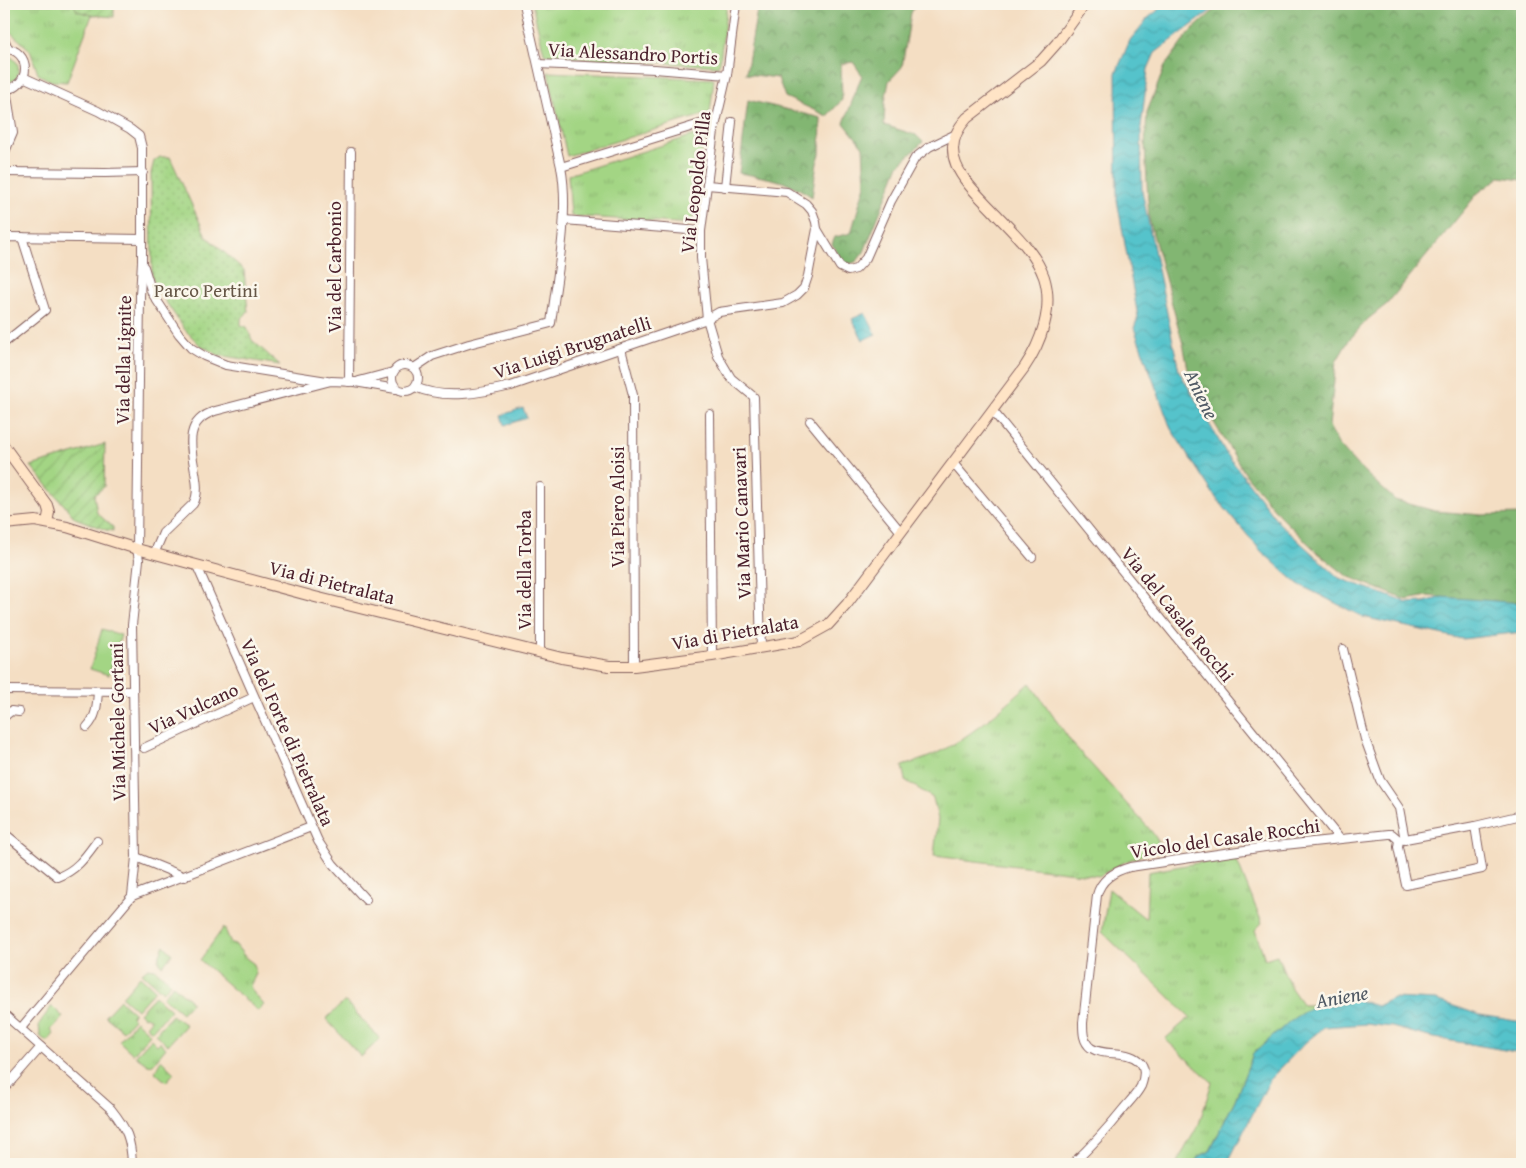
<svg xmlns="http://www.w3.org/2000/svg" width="1526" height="1168" font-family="'Gentium Book Plus',serif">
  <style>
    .grass { fill: url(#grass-tufts); stroke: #767a58 }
    .forest { fill: url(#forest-crowns); stroke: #666a4e }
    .park { fill: url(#park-dots); stroke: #767a58 }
    .garden { fill: url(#garden-furrows); stroke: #767a58 }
    .pitch { fill: #a3d584; stroke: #767a58 }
    .water { fill: url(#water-waves); stroke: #50717b }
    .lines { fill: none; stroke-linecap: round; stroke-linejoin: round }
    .street-casing { stroke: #866260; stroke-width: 10 }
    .secondary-casing { stroke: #866260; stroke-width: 12 }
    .street { stroke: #fff; stroke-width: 8 }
    .secondary { stroke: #ffe4c6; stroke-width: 10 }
    .labels { text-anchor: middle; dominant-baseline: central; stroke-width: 5; stroke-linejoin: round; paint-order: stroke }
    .street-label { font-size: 19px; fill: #4a1f2b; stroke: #fbf7ec }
    .park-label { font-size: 19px; fill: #655646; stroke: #fbf7ec }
    .water-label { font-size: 20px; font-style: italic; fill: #4e5863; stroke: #fbf7ec }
  </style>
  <defs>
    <pattern id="grass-tufts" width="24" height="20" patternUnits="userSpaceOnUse" patternTransform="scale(1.25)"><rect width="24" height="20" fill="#a3d584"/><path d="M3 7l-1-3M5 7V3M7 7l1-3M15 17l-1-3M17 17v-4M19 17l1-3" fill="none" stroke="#8eb672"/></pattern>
    <pattern id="forest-crowns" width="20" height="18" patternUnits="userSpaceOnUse" patternTransform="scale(1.25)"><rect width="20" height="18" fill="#82b672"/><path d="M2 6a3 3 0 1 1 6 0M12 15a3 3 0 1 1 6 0" fill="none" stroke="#6c935e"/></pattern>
    <pattern id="park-dots" width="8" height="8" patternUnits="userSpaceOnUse" patternTransform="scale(1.25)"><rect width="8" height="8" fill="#a3d584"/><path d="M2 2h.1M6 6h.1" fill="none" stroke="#8eb672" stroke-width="1.8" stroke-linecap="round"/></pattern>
    <pattern id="garden-furrows" width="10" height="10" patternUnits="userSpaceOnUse" patternTransform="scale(1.25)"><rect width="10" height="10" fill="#a3d584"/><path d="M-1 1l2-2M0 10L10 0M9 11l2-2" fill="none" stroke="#8eb672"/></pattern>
    <pattern id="water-waves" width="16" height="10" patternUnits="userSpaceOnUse" patternTransform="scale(1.25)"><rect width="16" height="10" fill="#55c3cb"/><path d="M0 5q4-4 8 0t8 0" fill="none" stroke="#4ca7ae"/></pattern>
  </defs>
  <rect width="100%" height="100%" fill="#fbf7ec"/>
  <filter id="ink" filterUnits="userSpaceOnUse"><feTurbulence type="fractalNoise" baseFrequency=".02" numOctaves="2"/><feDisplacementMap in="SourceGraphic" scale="10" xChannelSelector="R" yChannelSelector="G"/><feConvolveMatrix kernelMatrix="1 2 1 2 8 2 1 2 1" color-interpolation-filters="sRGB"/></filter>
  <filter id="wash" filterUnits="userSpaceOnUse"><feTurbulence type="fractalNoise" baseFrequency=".0096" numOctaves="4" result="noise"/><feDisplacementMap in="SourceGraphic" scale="20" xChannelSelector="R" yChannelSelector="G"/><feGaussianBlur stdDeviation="1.12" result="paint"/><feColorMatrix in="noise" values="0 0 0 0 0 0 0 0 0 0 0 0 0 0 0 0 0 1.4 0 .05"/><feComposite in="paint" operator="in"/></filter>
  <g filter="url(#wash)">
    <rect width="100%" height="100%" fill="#f4dec3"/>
    <!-- grass -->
    <g class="grass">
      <polygon points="4,4 74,4 77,11 92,15 67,82 51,81 38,74 30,50 8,30 4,15"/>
      <polygon points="532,4 727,4 720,62 718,66 547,56 544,53"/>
      <path d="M4,55c13,2 18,12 12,24l-11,5h-1z"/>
      <polygon points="548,72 714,79 710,113 567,156"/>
      <polygon points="701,133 704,134 692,224 571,216 568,175"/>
      <path d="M1030,683l42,60 80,89 10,15 -37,15 -26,14 -165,-20 4,-37 -5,-21 -28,-18 -3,-14c10,-3 19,-6 29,-10 38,-17 69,-46 99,-73z"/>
      <polygon points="1235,856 1262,923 1255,930 1265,959 1277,955 1291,988 1303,1005 1315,1005 1293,1019 1253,1054 1235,1100 1210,1151 1198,1157 1194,1164 1176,1164 1199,1124 1212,1082 1165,1039 1190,1017 1102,932 1109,889 1146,919 1148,872"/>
      <path d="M224,927l7,16 4,1 11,14 8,6 2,10 -6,12c3,8 9,13 14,19l-6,6 -58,-51z"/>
      <polygon points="164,945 172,954 162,966 158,959"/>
      <polygon points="148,968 155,969 171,983 163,992 142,973"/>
      <polygon points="140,976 155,990 137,1010 122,997"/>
      <polygon points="173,985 192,1002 182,1013 163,997"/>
      <polygon points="155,996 171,1010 152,1031 146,1026 151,1020 146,1016 144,1017 139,1013"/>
      <polygon points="120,1000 134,1013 131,1016 134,1019 123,1031 105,1016"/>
      <polygon points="52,1006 63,1017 51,1030 54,1034 47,1042 40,1036 39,1024"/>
      <polygon points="172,1015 186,1025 168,1045 155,1034"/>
      <polygon points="136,1021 150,1034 133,1054 119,1041"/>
      <polygon points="151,1039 157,1045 160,1042 166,1048 153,1064 148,1065 135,1056"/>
      <polygon points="161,1060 174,1073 166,1082 155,1072"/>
    </g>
    <!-- forest -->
    <g class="forest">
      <polygon points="758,4 916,4 911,13 902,67 889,81 885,102 884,125 916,135 923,142 899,165 864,252 857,261 848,265 840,258 832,244 835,237 851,233 865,185 863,147 844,123 862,75 853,62 841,64 842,100 827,116 785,97 778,78 746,74"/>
      <polygon points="1221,4 1522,4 1522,180 1500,177 1478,193 1387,304 1368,319 1349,340 1336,362 1329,426 1338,444 1356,464 1395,500 1435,511 1482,515 1522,514 1522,602 1498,603 1428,596 1406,600 1347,576 1317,552 1280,516 1246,475 1191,385 1184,348 1149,219 1145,146 1147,112 1165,66 1189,33"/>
      <path d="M748,100l73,18 -1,36 -3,9 -5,34c-24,-17 -44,-19 -73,-24z"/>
    </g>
    <!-- park -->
    <polygon class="park" points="160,157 170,157 206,236 244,270 248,312 241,319 241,325 247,327 252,340 280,365 218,355 200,345 185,330 155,286 152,275 151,173 154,161"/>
    <!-- garden -->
    <g class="garden">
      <polygon points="74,4 114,4 114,17 92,15 77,11"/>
      <polygon points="105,444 104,487 94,495 97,513 113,527 113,531 106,530 75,518 31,466"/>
    </g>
    <!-- pitch -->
    <g class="pitch">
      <polygon points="102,629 121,635 109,675 90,669"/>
      <polygon points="345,1001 380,1039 361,1057 326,1019"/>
    </g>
    <!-- water -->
    <g class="water">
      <polygon points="1166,4 1220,4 1155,53 1148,69 1141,127 1142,191 1179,371 1226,453 1279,523 1339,578 1408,603 1425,602 1442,597 1522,603 1522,632 1462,639 1363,617 1298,584 1261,551 1216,498 1171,429 1134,328 1138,317 1117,200 1116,73 1130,40 1148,18"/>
      <polygon points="865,313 876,334 863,340 852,319"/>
      <polygon points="523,408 527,418 505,425 502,415"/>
      <polygon points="1393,998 1436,1000 1480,1015 1522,1022 1522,1053 1429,1037 1392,1027 1366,1024 1324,1027 1306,1042 1271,1078 1227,1164 1194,1164 1198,1157 1210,1151 1235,1100 1253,1054 1291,1020 1315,1005 1332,1005 1357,1000 1377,1006"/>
    </g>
  </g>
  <g filter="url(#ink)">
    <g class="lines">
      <!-- street casing -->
      <g class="street-casing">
        <g id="street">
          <polyline points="524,4 561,167 716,119"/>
          <polyline points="736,4 727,75 714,131 701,231 701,258 707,319 718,356 731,378 754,397 761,648"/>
          <polyline points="4,39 8,48"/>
          <path d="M4,48c28,2 28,39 0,42"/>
          <polyline points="538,64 655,69 727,75"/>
          <polyline points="23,77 98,111 130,129 139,136 142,148 142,261 140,296 137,549 139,560 132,625 136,857 132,896"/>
          <polyline points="4,154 13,133 6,90"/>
          <polyline points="4,172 105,173 143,172"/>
          <polyline points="725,187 732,122"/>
          <polyline points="564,220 701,231"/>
          <polyline points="817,229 840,267 848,271 856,269 866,258 891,201 915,158 929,147 956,134"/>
          <polyline points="4,240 10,237 142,239"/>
          <polyline points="144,267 152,293 179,334 191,348 204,356 226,365 327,381"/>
          <polyline points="4,343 45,310 22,237"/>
          <polyline points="621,349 633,395 634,666"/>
          <circle cx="405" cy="378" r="13"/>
          <path d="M414,368l18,-12 37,-12 82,-21c6,-47 19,-110 10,-156"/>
          <polyline points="359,381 393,372"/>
          <polyline points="349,382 351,152"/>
          <path d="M415,387c29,13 66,6 96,-1l196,-67 12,-7 64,-9 14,-8 7,-7 4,-12 9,-47 -1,-7 -4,-11 -6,-7 -19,-12 -80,-7"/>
          <polyline points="992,410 1339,838"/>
          <polyline points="710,414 712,656"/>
          <polyline points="810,421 901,532"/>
          <polyline points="953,463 1032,557"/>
          <polyline points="540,487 540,653"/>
          <path d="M154,554l9,-21 30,-29c16,-24 -26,-78 22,-93l116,-30 24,1 41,7"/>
          <polyline points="197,566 318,841 333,864 366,900"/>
          <polyline points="1343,649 1365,739 1380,780 1399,808 1405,840"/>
          <polyline points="4,690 133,691"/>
          <polyline points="4,717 11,711 19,712"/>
          <path d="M87,727c10,-11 10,-22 11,-36"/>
          <polyline points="144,748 254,697"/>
          <path d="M4,833l54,44c19,-7 28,-21 39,-36"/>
          <polyline points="1399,840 1398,847 1406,885 1482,869 1475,826"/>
          <polyline points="1400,840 1475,826 1522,815"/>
          <polyline points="136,857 185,877"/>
          <path d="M4,1014l107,95c16,20 20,30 21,55"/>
          <polyline points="21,1028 132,896 311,827"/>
          <polyline points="4,1089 41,1047"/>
          <polyline points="4,1162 6,1164"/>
          <path d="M1072,1164c19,-17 36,-36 52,-56 6,-7 13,-14 17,-22 3,-8 5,-19 -2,-25 -14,-12 -34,-4 -48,-13 -8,-6 -8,-16 -8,-25l14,-128c4,-16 18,-24 33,-28l135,-20 124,-13h3l7,6"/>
        </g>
      </g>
      <!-- secondary casing -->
      <g class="secondary-casing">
        <g id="secondary">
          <polyline points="4,446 47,505 49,512 47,523"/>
          <path d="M4,524l31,-3 32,6 70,22 178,48 247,61 47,8h25l78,-10 87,-15 29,-16 19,-21 177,-236c17,-25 30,-60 20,-91 -9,-25 -30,-44 -48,-63 -26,-28 -64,-58 -29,-96l74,-57 16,-18 28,-39"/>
        </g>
      </g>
      <!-- street -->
      <use href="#street" class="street"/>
      <!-- secondary -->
      <use href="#secondary" class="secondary"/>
    </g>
  </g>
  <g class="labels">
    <!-- street labels -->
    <g class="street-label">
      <text transform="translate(633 53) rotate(3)">Via Alessandro Portis</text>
      <text transform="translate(695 182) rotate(-83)">Via Leopoldo Pilla</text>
      <text transform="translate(334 267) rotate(-90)">Via del Carbonio</text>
      <text transform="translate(572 347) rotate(-18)">Via Luigi Brugnatelli</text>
      <text transform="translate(123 360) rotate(-89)">Via della Lignite</text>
      <text transform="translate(617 507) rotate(-90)">Via Piero Aloisi</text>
      <text transform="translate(741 523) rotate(-92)">Via Mario Canavari</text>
      <text transform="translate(524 570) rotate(-90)">Via della Torba</text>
      <text transform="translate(332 582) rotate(14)">Via di Pietralata</text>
      <text transform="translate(1178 614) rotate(51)">Via del Casale Rocchi</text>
      <text transform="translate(735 632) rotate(-10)">Via di Pietralata</text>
      <text transform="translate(193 708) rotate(-25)">Via Vulcano</text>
      <text transform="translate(117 722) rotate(-91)">Via Michele Gortani</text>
      <text transform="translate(288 732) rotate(66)">Via del Forte di Pietralata</text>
      <text transform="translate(1225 838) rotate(-8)">Vicolo del Casale Rocchi</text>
    </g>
    <!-- park labels -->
    <g class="park-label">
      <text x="206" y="290">Parco Pertini</text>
    </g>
    <!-- water labels -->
    <g class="water-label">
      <text transform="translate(1202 394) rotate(64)">Aniene</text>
      <text transform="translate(1342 996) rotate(-10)">Aniene</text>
    </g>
  </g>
  <!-- margin -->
  <rect width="1526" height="1168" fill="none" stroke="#fbf7ec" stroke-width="20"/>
</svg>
